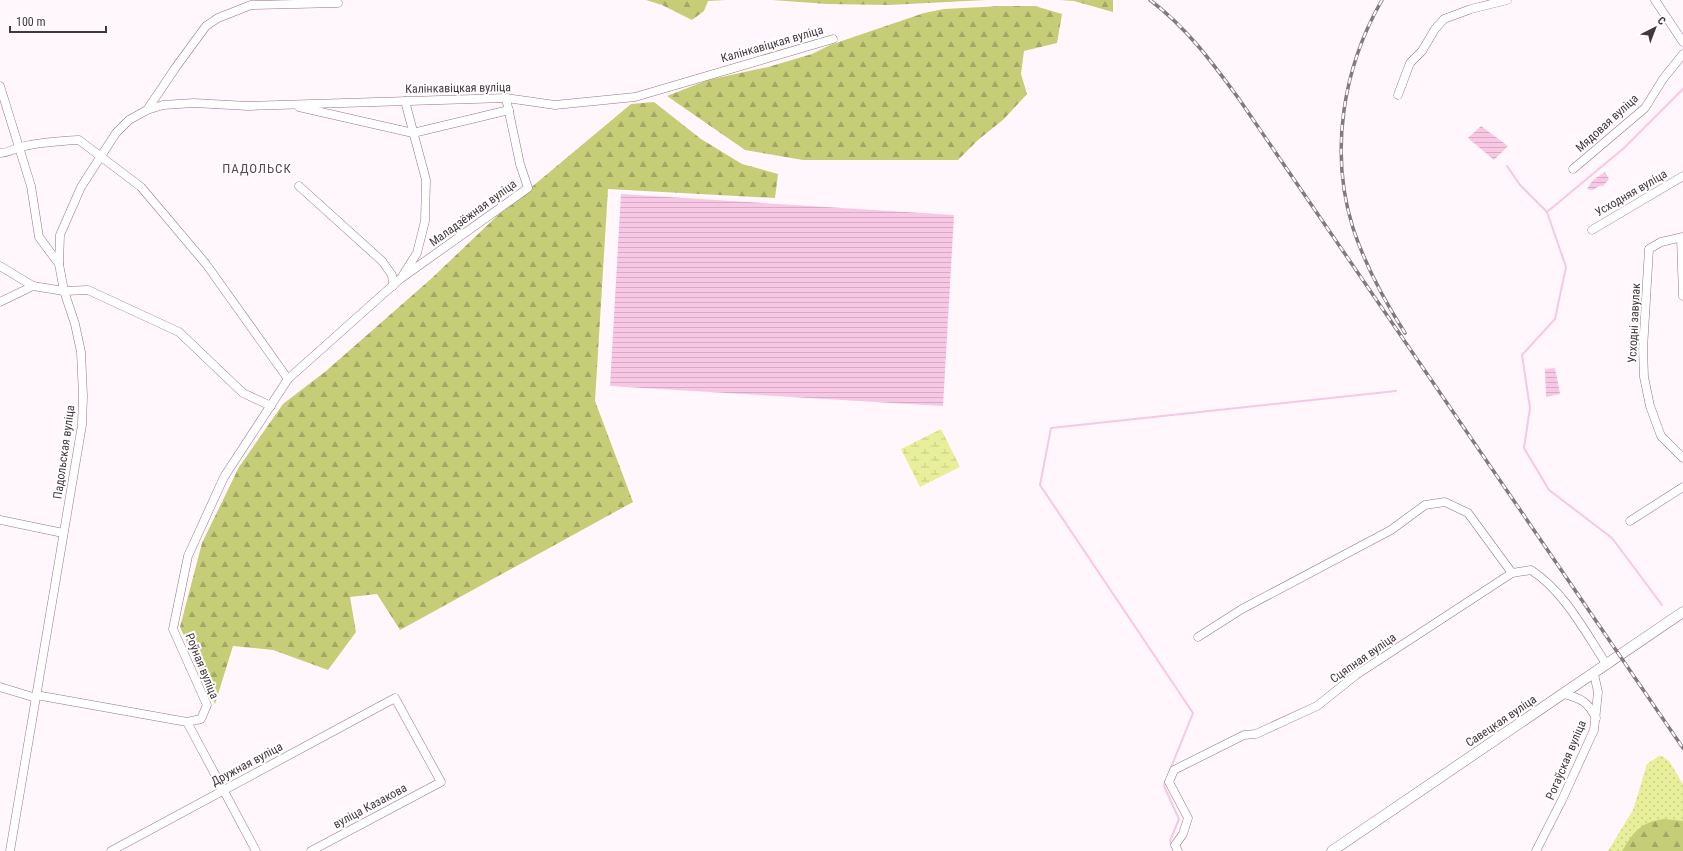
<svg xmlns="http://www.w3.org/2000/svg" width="1683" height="851" font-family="'Roboto Condensed',sans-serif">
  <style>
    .grass { fill: url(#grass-dots) }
    .forest { fill: url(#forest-firs) }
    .wetland { fill: url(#wetland-marsh) }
    .water { fill: url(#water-rules) }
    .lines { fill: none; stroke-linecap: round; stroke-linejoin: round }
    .stream { stroke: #f7c7e4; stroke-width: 2 }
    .minor-casing { stroke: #957588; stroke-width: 9 }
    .major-casing { stroke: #957588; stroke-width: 11 }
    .minor { stroke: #fff; stroke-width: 8 }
    .major { stroke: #fff; stroke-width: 10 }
    .rail-casing { stroke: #84787e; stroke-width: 3.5 }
    .rail { stroke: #fff; stroke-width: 2; stroke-dasharray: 6; stroke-linecap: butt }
    .labels { text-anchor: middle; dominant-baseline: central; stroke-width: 4; stroke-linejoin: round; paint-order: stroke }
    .street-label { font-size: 12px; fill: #44363e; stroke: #fff }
    .neighbourhood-label { font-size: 13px; letter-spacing: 1px; fill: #5f4254; stroke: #fff }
  </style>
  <defs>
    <pattern id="grass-dots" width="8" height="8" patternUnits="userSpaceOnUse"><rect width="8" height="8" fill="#e7ef9a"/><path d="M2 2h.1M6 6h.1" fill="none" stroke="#c7ce86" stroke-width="1.8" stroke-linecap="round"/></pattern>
    <pattern id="forest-firs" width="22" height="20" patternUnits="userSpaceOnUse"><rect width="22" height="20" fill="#c6cd77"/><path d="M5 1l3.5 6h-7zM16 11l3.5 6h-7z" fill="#a2a763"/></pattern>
    <pattern id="wetland-marsh" width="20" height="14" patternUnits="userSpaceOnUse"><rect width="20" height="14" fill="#e7ef9a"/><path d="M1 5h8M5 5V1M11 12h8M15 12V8" fill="none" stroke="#c7ce86"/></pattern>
    <pattern id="water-rules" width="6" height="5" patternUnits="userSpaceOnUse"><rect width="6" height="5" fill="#f7c7e4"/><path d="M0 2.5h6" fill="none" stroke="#d5acc5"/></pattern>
  </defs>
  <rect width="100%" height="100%" fill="#fff7fb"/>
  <!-- grass -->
  <polygon class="grass" points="1659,756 1662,756 1669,761 1683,784 1683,851 1608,851 1633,810 1647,764"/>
  <!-- forest -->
  <g class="forest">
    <polygon points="646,0 726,0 708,1 704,11 692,20 662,5"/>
    <polygon points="772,0 986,0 889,5 827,4"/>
    <polygon points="1059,0 1113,0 1113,12 1074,1"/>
    <polygon points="1001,6 1035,6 1062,14 1057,43 1024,51 1021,74 1027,94 1004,119 978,140 958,160 803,160 745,150 667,96 708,80 768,67 812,54 830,45 924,13 944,9"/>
    <polygon points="654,102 701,139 742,164 778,174 775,198 608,189 595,401 633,502 400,630 377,594 350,597 356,632 328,670 273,650 233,646 215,704 180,627 202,543 239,467 283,404 326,371 432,278 497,216 631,104"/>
    <path d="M1664,819l19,2v30h-61c12,-20 19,-29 42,-32z"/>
  </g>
  <!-- wetland -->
  <polygon class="wetland" points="941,429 960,467 920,487 901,449"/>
  <!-- water -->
  <g class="water">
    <polygon points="1481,126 1508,146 1494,160 1468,138"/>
    <polygon points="1605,172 1609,179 1603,186 1599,186 1593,190 1587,189 1593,180"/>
    <polygon points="621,194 954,215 943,406 610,386"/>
    <polygon points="1555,368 1560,394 1546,397 1545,369"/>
  </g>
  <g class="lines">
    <!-- stream -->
    <g class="stream">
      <polyline points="1507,166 1520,185 1547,212 1566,267 1555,319 1522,355 1530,408 1524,448 1549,490 1612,538 1662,605"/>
      <polyline points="1547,212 1624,148 1683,89"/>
      <polyline points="1170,770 1193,713 1040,485 1051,428 1396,391"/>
      <polyline points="1165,781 1164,786 1179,819 1170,841 1172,846"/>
    </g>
    <!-- minor casing -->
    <g class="minor-casing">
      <g id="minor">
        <polyline points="1655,0 1683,42"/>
        <polyline points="0,86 31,186 39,237 59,264 64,291 75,324 81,352 83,396 82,425 10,851"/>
        <polyline points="1398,95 1410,63 1422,51 1435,29 1444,19 1471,9 1507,0"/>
        <polyline points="299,107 413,133 509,110"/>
        <polyline points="147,110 176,67 206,26 218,18 251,5 338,3"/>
        <path d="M0,153c8,0 13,-4 21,-6 19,-5 39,-6 58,-7l62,47 65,77 82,115"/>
        <polyline points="1573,169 1645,108 1663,79 1683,54"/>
        <polyline points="299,186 382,261 392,275 393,286"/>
        <polyline points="1592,230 1683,176"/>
        <polyline points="1683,237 1661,242 1649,249 1643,349 1644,377 1650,406 1661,436 1683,458"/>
        <polyline points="1681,238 1683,296"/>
        <polyline points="59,264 60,235 81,187 116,133 129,120 147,110 163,105 194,103 248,106 506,98 555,105 635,97 833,39"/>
        <polyline points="0,266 33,286"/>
        <polyline points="403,275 417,253 425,221 426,180 405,101"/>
        <polyline points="0,302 33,286 64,291 88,290 179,332 243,393 271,406"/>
        <polyline points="0,520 63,533"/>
        <polyline points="1630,521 1683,487"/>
        <polyline points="1198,637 1242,609 1391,530 1425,505 1445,502 1468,513 1512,573"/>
        <polyline points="0,687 36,698"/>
        <path d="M1564,694c17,4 24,8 32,24"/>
        <polyline points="36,695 187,722 201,719 207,705 173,629 188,556 224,477 288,379 400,279 528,188 520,164 506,98"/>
        <polyline points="187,722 256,851"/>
        <polyline points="111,851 395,698 441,782 311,851"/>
        <path d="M1178,851l-3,-6 8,-11 5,-16 -19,-36 5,-12 70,-35 12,-1 61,-28 39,-31 156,-102 19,-3c34,22 54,62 76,95"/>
        <polyline points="1536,851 1562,800 1594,730 1598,692 1594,674"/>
      </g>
    </g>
    <!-- major casing -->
    <g class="major-casing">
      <polyline id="major" points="1332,851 1683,612"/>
    </g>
    <!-- minor -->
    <use href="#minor" class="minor"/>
    <!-- major -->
    <use href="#major" class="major"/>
    <!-- rail casing -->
    <g class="rail-casing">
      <g id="rail">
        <path d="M1150,0c36,27 62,62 89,99l444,649"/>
        <path d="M1382,0c-39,68 -53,152 -29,228 12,37 31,72 52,105"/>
      </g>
    </g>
    <!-- rail -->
    <use href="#rail" class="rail"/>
  </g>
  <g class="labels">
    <!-- street labels -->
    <g class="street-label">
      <text transform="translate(772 44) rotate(-16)">Калінкавіцкая вуліца</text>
      <text transform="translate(458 88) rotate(-1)">Калінкавіцкая вуліца</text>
      <text transform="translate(1607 123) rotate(-42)">Мядовая вуліца</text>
      <text transform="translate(1631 193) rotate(-30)">Усходняя вуліца</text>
      <text transform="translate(473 213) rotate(-36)">Маладзёжная вуліца</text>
      <text transform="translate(1634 323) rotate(-87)">Усходні завулак</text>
      <text transform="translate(64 452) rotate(-82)">Падольская вуліца</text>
      <text transform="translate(1363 658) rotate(-35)">Сцяпная вуліца</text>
      <text transform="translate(202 666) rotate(68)">Роўная вуліца</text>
      <text transform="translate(1501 721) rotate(-34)">Савецкая вуліца</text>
      <text transform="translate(1566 760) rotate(-67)">Рогаўская вуліца</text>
      <text transform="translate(247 764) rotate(-28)">Дружная вуліца</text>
      <text transform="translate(370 806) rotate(-28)">вуліца Казакова</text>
    </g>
    <!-- neighbourhood labels -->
    <g class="neighbourhood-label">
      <text x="257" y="168">ПАДОЛЬСК</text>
    </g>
  </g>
  <!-- north arrow -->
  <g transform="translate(1655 28) rotate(42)" stroke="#ffffff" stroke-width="3" paint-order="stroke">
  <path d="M0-3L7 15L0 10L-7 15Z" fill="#44363e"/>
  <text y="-6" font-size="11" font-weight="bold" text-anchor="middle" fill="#44363e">С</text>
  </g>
  <!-- scale -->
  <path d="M10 26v6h96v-6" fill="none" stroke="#44363e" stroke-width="2"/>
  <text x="16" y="26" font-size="12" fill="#44363e" stroke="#ffffff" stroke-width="3" paint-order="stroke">100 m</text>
</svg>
